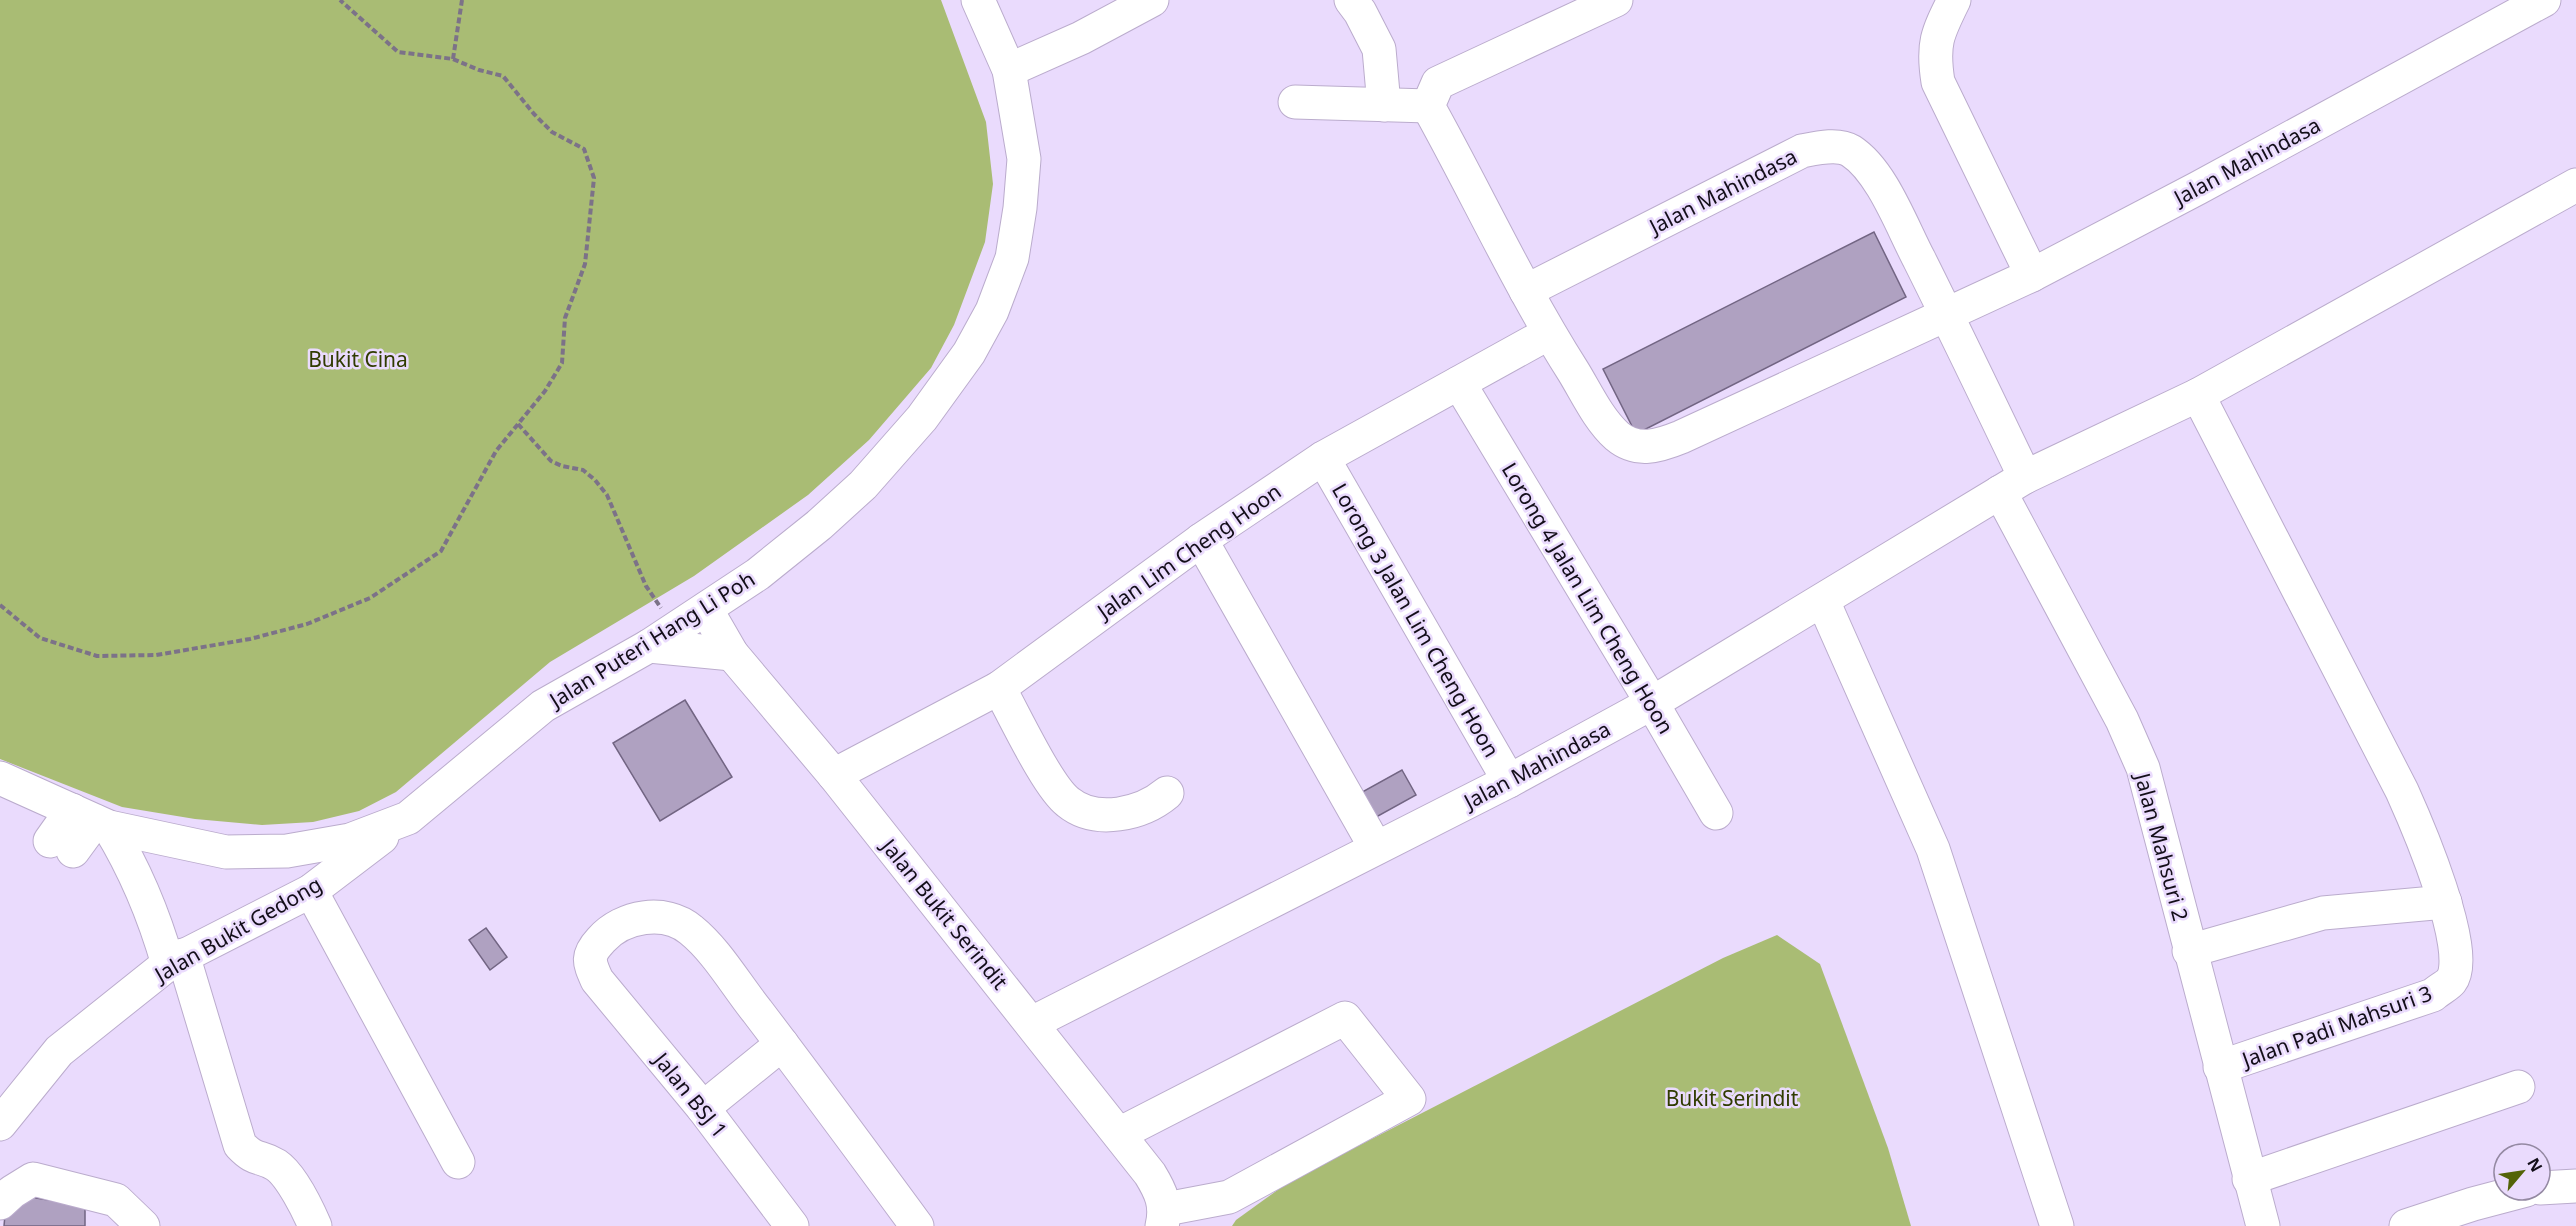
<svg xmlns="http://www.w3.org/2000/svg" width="2576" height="1226" font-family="'Noto Sans',sans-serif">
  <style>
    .green { fill: #a9bc74 }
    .building { fill: #afa1c1; stroke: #726583; stroke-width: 1.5 }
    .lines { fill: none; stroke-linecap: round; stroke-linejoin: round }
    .minor-casing { stroke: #bbaccd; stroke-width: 35 }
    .path { stroke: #7c7288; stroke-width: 4; stroke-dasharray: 6 3; stroke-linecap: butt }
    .minor { stroke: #fff; stroke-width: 33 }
    .labels { text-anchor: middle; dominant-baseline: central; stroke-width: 5; stroke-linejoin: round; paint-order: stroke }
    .street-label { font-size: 21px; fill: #130e19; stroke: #eadbfd }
    .park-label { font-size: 21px; fill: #303b00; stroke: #eadbfd }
  </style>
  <rect width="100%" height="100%" fill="#eadbfd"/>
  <!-- green -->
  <g class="green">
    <polygon points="0,0 941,0 986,122 993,184 985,242 954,325 931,368 869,440 808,495 694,576 550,662 396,792 359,811 313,822 262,825 195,819 122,807 0,759"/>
    <polygon points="1777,935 1820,964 1888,1148 1911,1226 1232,1226 1236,1220 1290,1181 1723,958"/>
  </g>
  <!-- building -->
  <g class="building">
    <polygon points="1874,232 1906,297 1636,434 1603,369"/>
    <polygon points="685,700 732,777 660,821 613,743"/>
    <polygon points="1402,770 1416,795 1369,821 1355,796"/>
    <polygon points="486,928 507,957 490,970 469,940"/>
    <polygon points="24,1196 85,1206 85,1226 4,1226 6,1204"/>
  </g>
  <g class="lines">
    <!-- minor casing -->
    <g class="minor-casing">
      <g id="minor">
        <polyline points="1351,0 1360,12 1379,49 1384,105"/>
        <path d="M1616,0l-178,83 -10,23c49,88 91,180 145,265 13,21 25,48 44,65 20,17 42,10 64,1l351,-162 166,-87 346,-188"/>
        <path d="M1954,0c-17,34 -22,44 -16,82l94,193"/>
        <polyline points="1009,70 1081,38 1152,0"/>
        <polyline points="1295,102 1428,106"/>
        <path d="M1526,291l276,-140c15,-3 36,-8 49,0 31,20 51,76 68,108 36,72 71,145 106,218"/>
        <polyline points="1459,383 1652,703 1716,813"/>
        <path d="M2198,395l204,396c14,31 71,162 49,190 -4,5 -13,9 -18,14l-213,72"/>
        <polyline points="1323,458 1509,781"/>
        <polyline points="2000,492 2122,720 2143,768 2263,1226"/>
        <polyline points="1201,540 1376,848"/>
        <polyline points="1823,601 1933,849 2057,1226"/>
        <path d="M706,609l26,45 102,121 316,399c11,18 17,31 12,52"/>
        <polyline points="649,646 732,654"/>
        <path d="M999,688c15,26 48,98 69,114 28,23 74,12 99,-9"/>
        <polyline points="834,775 999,688 1201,540 1323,458 1549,333"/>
        <polyline points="0,778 109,827 226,852 287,851 350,840 408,818 543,706 649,646 758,574 819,525 863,485 922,418 969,353 992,311 1012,258 1020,208 1024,159 1009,70 978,0"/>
        <path d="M109,827c27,44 45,88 59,137"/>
        <polyline points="50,841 72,810"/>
        <polyline points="73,851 95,821"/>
        <polyline points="311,891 458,1162"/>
        <polyline points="2189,951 2323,913 2445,902"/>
        <path d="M183,955l57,190c16,17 20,10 36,20 15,10 32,45 39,61"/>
        <polyline points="1032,1023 1509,781 1652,703 2025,477 2198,395 2576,185"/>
        <polyline points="703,1108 782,1044"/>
        <polyline points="0,1124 59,1051 168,964 311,891 382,837"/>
        <polyline points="1119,1134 1345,1018 1409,1099 1229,1197 1166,1209"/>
        <polyline points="2249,1179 2518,1087"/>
        <polyline points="2540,1188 2576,1186"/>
        <polyline points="0,1203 12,1192 33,1179 116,1200 143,1226"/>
        <path d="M792,1226l-89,-118 -106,-128c-8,-18 -11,-24 4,-40 21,-24 64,-32 90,-10 26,21 45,55 66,81 54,71 107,143 160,215"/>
        <polyline points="2406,1226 2473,1204 2526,1190"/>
      </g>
    </g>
    <!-- path -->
    <g class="path">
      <polyline points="453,59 462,0"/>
      <polyline points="518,424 551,461 562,466 583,470 595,480 607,495 646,586 661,608"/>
      <polyline points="0,605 40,638 97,656 156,655 250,639 307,624 370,598 441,551 496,451 545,391 562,363 565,318 585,264 594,178 584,149 552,132 534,114 503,76 479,70 453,59 398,52 340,0"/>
    </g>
    <!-- minor -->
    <use href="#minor" class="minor"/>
  </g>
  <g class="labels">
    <!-- street labels -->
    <g class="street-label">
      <text transform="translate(2247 161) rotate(-28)">Jalan Mahindasa</text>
      <text transform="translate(1723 191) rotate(-27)">Jalan Mahindasa</text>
      <text transform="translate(1189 551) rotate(-35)">Jalan Lim Cheng Hoon</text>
      <text transform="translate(1588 598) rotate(59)">Lorong 4 Jalan Lim Cheng Hoon</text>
      <text transform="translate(1416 620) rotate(60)">Lorong 3 Jalan Lim Cheng Hoon</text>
      <text transform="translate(652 639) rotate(-32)">Jalan Puteri Hang Li Poh</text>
      <text transform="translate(1537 765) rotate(-28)">Jalan Mahindasa</text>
      <text transform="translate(2162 847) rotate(75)">Jalan Mahsuri 2</text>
      <text transform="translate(945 914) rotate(51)">Jalan Bukit Serindit</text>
      <text transform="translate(238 929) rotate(-30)">Jalan Bukit Gedong</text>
      <text transform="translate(2337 1026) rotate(-20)">Jalan Padi Mahsuri 3</text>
      <text transform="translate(691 1095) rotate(51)">Jalan BSJ 1</text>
    </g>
    <!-- park labels -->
    <g class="park-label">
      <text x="358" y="359">Bukit Cina</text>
      <text x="1732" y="1098">Bukit Serindit</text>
    </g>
  </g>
  <!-- north arrow -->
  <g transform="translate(2522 1172) rotate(61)"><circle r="28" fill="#eadbfd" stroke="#9489a2" stroke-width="1.5"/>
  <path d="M0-4.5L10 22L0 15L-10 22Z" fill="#536308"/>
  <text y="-9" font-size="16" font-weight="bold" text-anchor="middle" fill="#130e19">N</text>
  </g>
</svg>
